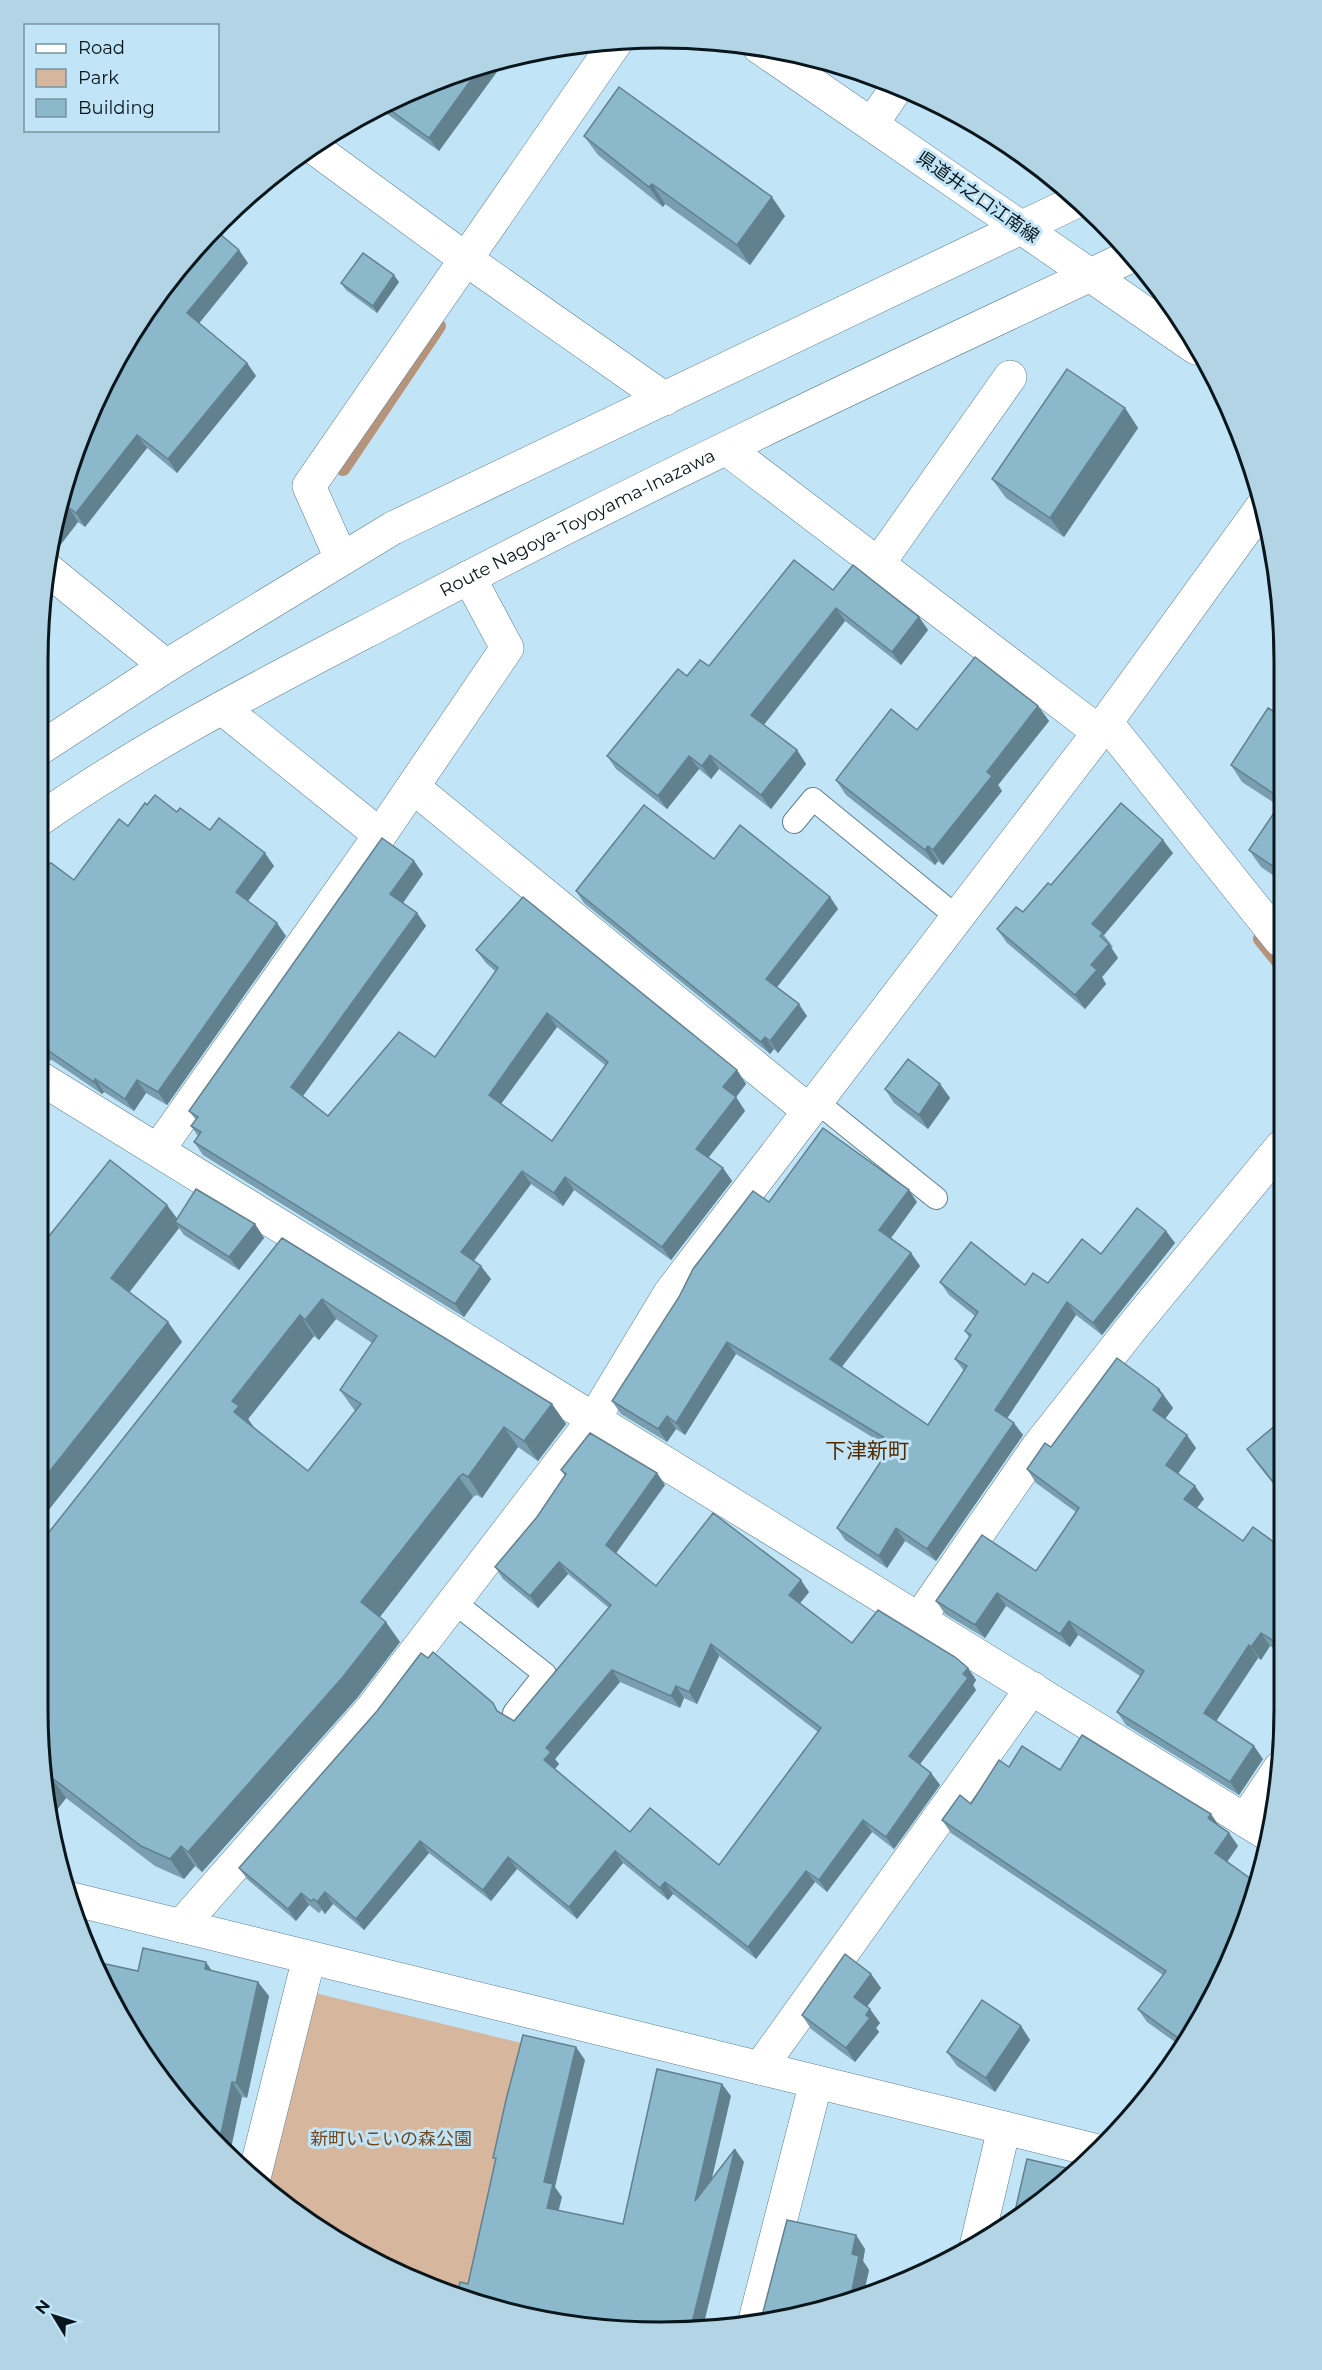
<svg xmlns="http://www.w3.org/2000/svg" width="1322" height="2370" font-family="Montserrat,'Noto Sans JP',sans-serif">
  <style>
    .green { fill: #d7b69e }
    .lines { fill: none; stroke-linecap: round; stroke-linejoin: round }
    .stream { stroke: #b6947b; stroke-width: 14 }
    .lane-casing { stroke: #5f7f8f; stroke-width: 24 }
    .street-casing { stroke: #5f7f8f; stroke-width: 34 }
    .secondary-casing { stroke: #5f7f8f; stroke-width: 34 }
    .lane { stroke: #fff; stroke-width: 22 }
    .street { stroke: #fff; stroke-width: 33 }
    .secondary { stroke: #fff; stroke-width: 33 }
    .wall { fill: #789eaf; fill-rule: evenodd }
    .shaded-wall { fill: #62818f }
    .building { fill: #8cb8cc; stroke: #62818f; stroke-width: 1.5; fill-rule: evenodd }
    .labels { text-anchor: middle; dominant-baseline: central; stroke-width: 6; stroke-linejoin: round; paint-order: stroke }
    .street-label { font-size: 18px; fill: #09161c; stroke: #c1e5f6 }
    .park-label { font-size: 18px; fill: #74451d; stroke: #c1e5f6 }
    .quarter-label { font-size: 21px; fill: #532900; stroke: #c1e5f6 }
    .rim { fill: none; stroke: #09161c; stroke-width: 3 }
  </style>
  <rect width="100%" height="100%" fill="#c1e5f6"/>
  <!-- green -->
  <polygon class="green" points="315,1993 530,2045 465,2298 386,2268 314,2227 265,2187"/>
  <g class="lines">
    <!-- stream -->
    <g class="stream">
      <polyline points="343,469 439,326"/>
      <polyline points="1260,939 1281,965"/>
    </g>
    <!-- lane casing -->
    <g class="lane-casing">
      <g id="lane">
        <polyline points="794,822 813,799 957,917"/>
        <polyline points="817,1102 936,1198"/>
        <polyline points="454,1602 545,1674 514,1713"/>
      </g>
    </g>
    <!-- street casing -->
    <g class="street-casing">
      <g id="street">
        <polyline points="872,124 897,87"/>
        <polyline points="313,147 467,260 665,399"/>
        <polyline points="727,449 1099,732"/>
        <polyline points="341,558 309,486 618,39"/>
        <polyline points="878,564 1010,377"/>
        <polyline points="47,569 166,666"/>
        <polyline points="222,708 380,835"/>
        <polyline points="1106,722 1280,940"/>
        <polyline points="413,787 809,1111"/>
        <polyline points="40,1078 1269,1835"/>
        <polyline points="158,1150 380,835 507,648 469,577"/>
        <polyline points="919,1619 1037,1448 1134,1325 1281,1147"/>
        <polyline points="1245,1820 1280,1768"/>
        <polyline points="68,1898 1098,2151"/>
        <polyline points="181,1926 371,1710 594,1419 670,1293 1099,732 1262,507"/>
        <polyline points="760,2068 1032,1688"/>
        <polyline points="254,2178 309,1958"/>
        <polyline points="754,2324 816,2082"/>
      </g>
    </g>
    <!-- secondary casing -->
    <g class="secondary-casing">
      <g id="secondary">
        <polyline points="759,47 1196,348"/>
        <polyline points="39,749 166,666 393,528 1077,201"/>
        <path id="s1" d="M40,819c109,-76 229,-137 348,-199 243,-130 494,-247 743,-364"/>
        <polyline points="976,2247 1004,2128"/>
      </g>
    </g>
    <!-- lane -->
    <use href="#lane" class="lane"/>
    <!-- street -->
    <use href="#street" class="street"/>
    <!-- secondary -->
    <use href="#secondary" class="secondary"/>
  </g>
  <!-- wall -->
  <g class="wall">
    <polygon points="507,58 439,151 383,111 379,106 386,102 500,59"/>
    <polygon points="584,136 785,216 750,265 665,204 663,207 598,155"/>
    <polygon points="248,263 199,323 247,363 256,376 177,473 147,448 85,527 78,522 55,552 51,549 59,499 121,349"/>
    <polygon points="399,282 377,313 346,290 341,283"/>
    <polygon points="1125,408 1138,428 1064,537 1006,498 992,479"/>
    <polygon points="833,590 919,617 928,630 901,665 845,621 764,725 797,750 806,764 771,809 719,769 711,779 699,769 667,809 616,769 607,756 687,676 709,666"/>
    <polygon points="1038,706 1049,721 998,785 1002,791 943,865 938,861 935,865 846,795 836,780 917,730"/>
    <polygon points="1280,715 1280,880 1261,867 1249,850 1279,806 1242,782 1231,765"/>
    <polygon points="147,805 177,812 274,866 248,901 286,936 167,1105 146,1093 134,1111 104,1092 102,1094 52,1060 47,1061 40,1056 40,871 74,880 128,826"/>
    <polygon points="1173,853 1104,935 1113,947 1111,948 1118,958 1102,977 1106,984 1085,1009 1007,943 997,929 1023,912 1051,885"/>
    <polygon points="714,859 830,897 838,909 777,987 807,1016 778,1053 774,1049 770,1054 584,903 576,891"/>
    <path d="M414,861l9,13 -20,29 14,10 9,13 -123,170 25,20 107,-59 61,-85 -10,-9 -10,-13 261,120 9,14 -10,13 9,14 -37,47 15,10 9,13 -61,79 -97,-70 -11,16 -32,-22 -57,77 17,18 -27,38 -261,-162 -9,-13 4,-6 -7,-10 5,-6 -7,-9zM557,1027l48,38 -53,76 -51,-37z"/>
    <polygon points="940,1084 950,1098 928,1129 894,1103 885,1089"/>
    <polygon points="769,1202 917,1202 891,1238 911,1253 920,1266 842,1367 928,1425 964,1371 955,1359 969,1337 965,1331 975,1316 949,1295 940,1282 1025,1285 1048,1283 1101,1254 1166,1231 1175,1243 1102,1335 1076,1315 1007,1418 1023,1435 936,1561 905,1541 887,1568 845,1540 837,1528 890,1448 736,1354 685,1435 676,1429 667,1442 621,1414 612,1401"/>
    <polygon points="177,1218 255,1224 264,1238 239,1270 184,1235 179,1228 129,1292 168,1322 182,1342 43,1517 42,1516 41,1246"/>
    <path d="M282,1238l270,166 14,20 -28,37 -20,-14 -36,51 -5,-3 -4,2 -93,120 20,25 -43,56 -155,174 -7,-6 -11,13 -29,-13 -89,-68 -16,21 -7,-28zM336,1319l36,24 -32,47 15,21 -47,60 -56,-44 1,-1 -5,-7 66,-83 5,4z"/>
    <polygon points="1159,1389 1173,1408 1165,1419 1196,1448 1178,1474 1195,1486 1204,1499 1196,1508 1243,1541 1282,1548 1283,1654 1270,1646 1261,1660 1258,1658 1216,1721 1263,1759 1239,1795 1126,1725 1117,1712 1140,1676 1078,1635 1070,1647 1006,1606 985,1638 945,1614 936,1601 1036,1571 1076,1512 1036,1483 1027,1469 1051,1447"/>
    <polygon points="1282,1420 1282,1495 1256,1462 1247,1449"/>
    <path d="M561,1470l96,3 8,12 -49,68 40,33 153,6 -9,11 52,40 116,25 8,12 -3,5 3,5 -56,74 11,9 9,12 -46,64 -22,-17 -45,60 -12,-10 -59,77 -83,-65 -5,6 -45,-37 -46,56 -60,-50 -26,32 -62,-48 -65,77 -31,-26 -8,10 -3,-4 -3,3 -10,-8 -13,16 -49,-42 -8,-11 261,-155 14,8 95,-113 -41,-34 -30,34 -35,-29 -8,-12 42,-50 28,-41zM719,1656l99,76 -99,133 -89,-33 -75,-63 4,-5 -4,-5 65,-77 60,26 4,-10 13,6z"/>
    <polygon points="1009,1767 1220,1827 1229,1833 1238,1846 1227,1862 1201,2021 1182,2047 1147,2022 1138,2009 1163,1975 951,1833 942,1820 971,1804"/>
    <polygon points="138,1971 212,1971 269,1996 247,2098 242,2097"/>
    <polygon points="871,1974 881,1988 867,2007 880,2023 876,2028 879,2032 855,2062 811,2029 802,2015"/>
    <polygon points="1021,2026 1030,2040 995,2092 957,2066 947,2052"/>
    <polygon points="865,2249 863,2261 869,2270 863,2296 783,2320 766,2323 762,2316"/>
  </g>
  <!-- shaded-wall -->
  <g class="shaded-wall">
    <polygon points="507,58 439,151 429,138 481,66 500,59"/>
    <polygon points="652,184 665,204 663,207 649,187"/>
    <polygon points="772,197 785,216 750,265 737,245"/>
    <polygon points="239,250 248,263 196,327 187,313"/>
    <polygon points="394,275 399,282 377,313 373,306"/>
    <polygon points="247,363 256,376 177,473 168,459"/>
    <polygon points="1125,408 1138,428 1064,537 1050,518"/>
    <polygon points="137,435 147,448 85,527 76,513"/>
    <polygon points="69,508 78,522 55,552 51,547 54,527"/>
    <polygon points="836,608 845,621 761,728 751,715"/>
    <polygon points="919,617 928,630 901,665 892,652"/>
    <polygon points="1038,706 1049,721 998,785 1002,791 943,865 933,850 987,772"/>
    <polygon points="797,750 806,764 771,809 761,795"/>
    <polygon points="710,755 719,769 711,779 702,766"/>
    <polygon points="689,756 699,769 667,809 658,796"/>
    <polygon points="1163,840 1173,853 1104,935 1092,924"/>
    <polygon points="928,846 938,861 935,865 925,850"/>
    <polygon points="265,853 274,866 245,905 236,892"/>
    <polygon points="414,861 423,874 400,907 390,894"/>
    <polygon points="830,897 838,909 774,991 766,979"/>
    <polygon points="417,913 426,926 300,1100 291,1087"/>
    <polygon points="277,923 286,936 167,1105 158,1092"/>
    <polygon points="1109,944 1118,958 1102,977 1106,984 1085,1009 1075,995 1091,965"/>
    <polygon points="799,1004 807,1016 778,1053 770,1041"/>
    <polygon points="547,1013 557,1027 498,1108 489,1095"/>
    <polygon points="765,1037 774,1049 770,1054 761,1042"/>
    <polygon points="737,1070 746,1084 733,1101 723,1087"/>
    <polygon points="95,1079 104,1092 102,1094 94,1082"/>
    <polygon points="137,1080 146,1093 134,1111 125,1099"/>
    <polygon points="940,1084 950,1098 928,1129 919,1115"/>
    <polygon points="736,1097 745,1111 705,1162 696,1149"/>
    <polygon points="723,1168 732,1181 671,1260 662,1247"/>
    <polygon points="522,1171 531,1184 470,1265 461,1252"/>
    <polygon points="565,1177 574,1190 563,1206 554,1193"/>
    <polygon points="909,1190 917,1202 888,1242 879,1230"/>
    <polygon points="167,1205 182,1225 175,1222 179,1228 125,1298 111,1278"/>
    <polygon points="255,1224 264,1238 239,1270 229,1257"/>
    <polygon points="1166,1231 1175,1243 1102,1335 1093,1323"/>
    <polygon points="911,1253 920,1266 838,1371 830,1359"/>
    <polygon points="481,1266 491,1279 464,1317 455,1304"/>
    <polygon points="322,1299 336,1319 319,1340 305,1320"/>
    <polygon points="1067,1302 1076,1315 1004,1423 995,1410"/>
    <polygon points="300,1315 314,1336 248,1419 253,1426 248,1433 234,1412 232,1401"/>
    <polygon points="168,1322 182,1342 43,1517 42,1515 42,1481"/>
    <polygon points="727,1342 736,1354 685,1435 676,1423"/>
    <polygon points="1159,1389 1173,1408 1162,1423 1153,1410 1158,1390"/>
    <polygon points="552,1404 566,1424 538,1461 524,1441"/>
    <polygon points="667,1416 676,1429 667,1442 658,1429"/>
    <polygon points="1014,1423 1023,1435 936,1561 927,1549"/>
    <polygon points="504,1427 518,1447 482,1498 468,1477"/>
    <polygon points="1187,1435 1196,1448 1175,1478 1166,1465"/>
    <polygon points="657,1473 665,1485 614,1556 606,1545"/>
    <polygon points="459,1477 473,1497 375,1623 361,1602"/>
    <polygon points="1195,1486 1204,1499 1193,1513 1184,1499"/>
    <polygon points="896,1528 905,1541 887,1568 879,1556"/>
    <polygon points="559,1562 568,1574 538,1608 530,1596"/>
    <polygon points="801,1580 809,1592 797,1607 789,1595"/>
    <polygon points="997,1593 1006,1606 985,1638 975,1625"/>
    <polygon points="1069,1621 1078,1635 1070,1647 1060,1634"/>
    <polygon points="386,1622 400,1642 357,1698 202,1872 188,1852"/>
    <polygon points="1261,1633 1270,1646 1261,1660 1251,1647"/>
    <polygon points="711,1644 719,1656 697,1704 689,1692"/>
    <polygon points="1249,1645 1258,1658 1213,1726 1204,1713"/>
    <polygon points="968,1668 976,1680 973,1685 976,1690 917,1768 909,1756"/>
    <polygon points="612,1670 620,1682 555,1759 559,1764 552,1772 544,1760 546,1748"/>
    <polygon points="676,1686 684,1698 680,1708 671,1696"/>
    <polygon points="1254,1746 1263,1759 1239,1795 1230,1782"/>
    <polygon points="931,1773 940,1785 894,1849 886,1837"/>
    <polygon points="52,1778 66,1798 50,1819 43,1789"/>
    <polygon points="1211,1814 1220,1827 1208,1818"/>
    <polygon points="863,1820 872,1832 827,1892 819,1880"/>
    <polygon points="1229,1833 1238,1846 1224,1866 1215,1853"/>
    <polygon points="420,1841 429,1853 364,1930 356,1919"/>
    <polygon points="181,1846 195,1866 184,1879 170,1859"/>
    <polygon points="615,1851 623,1863 577,1919 569,1907"/>
    <polygon points="508,1857 517,1869 491,1901 483,1890"/>
    <polygon points="806,1871 815,1882 756,1959 748,1947"/>
    <polygon points="665,1882 673,1894 668,1900 660,1888"/>
    <polygon points="325,1892 333,1904 325,1914 317,1902"/>
    <polygon points="301,1893 309,1905 296,1921 288,1909"/>
    <polygon points="206,1962 216,1977 205,1969"/>
    <polygon points="871,1974 881,1988 864,2010 854,1997"/>
    <polygon points="258,1982 269,1996 247,2098 236,2083"/>
    <polygon points="870,2009 880,2023 876,2028 879,2032 855,2062 846,2048 866,2015"/>
    <polygon points="1021,2026 1030,2040 995,2092 986,2078"/>
    <polygon points="576,2047 585,2060 555,2187 562,2197 556,2221 547,2208 544,2182"/>
    <polygon points="232,2082 242,2097 229,2158 218,2148"/>
    <polygon points="722,2084 731,2096 704,2213 695,2201"/>
    <polygon points="735,2149 744,2162 702,2331 690,2331"/>
    <polygon points="856,2235 865,2249 863,2261 869,2270 863,2296 850,2300 852,2254"/>
  </g>
  <!-- building -->
  <g class="building">
    <polygon points="481,66 429,138 382,104 386,102"/>
    <polygon points="619,87 772,197 737,245 652,184 649,187 584,136"/>
    <polygon points="214,229 239,250 187,313 247,363 168,459 137,435 76,513 69,508 54,527 59,499 121,349 192,250"/>
    <polygon points="363,253 394,275 373,306 341,283"/>
    <polygon points="1067,369 1125,408 1050,518 992,479"/>
    <polygon points="794,560 833,590 853,565 919,617 892,652 836,608 751,715 797,750 761,795 710,755 702,766 689,756 658,796 607,756 678,669 687,676 700,660 709,666"/>
    <polygon points="975,657 1038,706 987,772 992,776 933,850 928,846 925,850 836,780 891,709 917,730"/>
    <polygon points="1268,708 1280,715 1280,798 1231,765"/>
    <polygon points="155,795 177,812 180,808 210,830 219,818 265,853 236,892 277,923 158,1092 137,1080 125,1099 95,1079 94,1082 43,1047 40,1048 40,871 51,863 74,880 119,819 128,826 145,803 147,805"/>
    <polygon points="1121,803 1163,840 1092,924 1103,933 1100,936 1109,944 1091,965 1097,970 1075,995 997,929 1016,907 1023,912 1048,883 1051,885"/>
    <polygon points="1280,804 1280,871 1249,850"/>
    <polygon points="644,805 714,859 740,825 830,897 766,979 799,1004 770,1041 765,1037 761,1042 576,891"/>
    <path d="M382,838l32,23 -24,33 27,19 -126,174 37,29 71,-84 36,25 63,-89 -22,-18 47,-53 214,173 -14,17 13,10 -40,52 27,19 -61,79 -97,-70 -11,16 -32,-22 -61,81 20,14 -26,38 -261,-162 7,-10 -10,-6 7,-9 -9,-6zM547,1013l61,49 -56,79 -63,-46z"/>
    <polygon points="908,1059 940,1084 919,1115 885,1089"/>
    <polygon points="823,1128 909,1190 879,1230 911,1253 830,1359 928,1425 967,1366 955,1359 971,1335 965,1331 978,1312 940,1282 971,1242 1025,1285 1033,1273 1048,1283 1082,1239 1101,1254 1137,1208 1166,1231 1093,1323 1067,1302 995,1410 1014,1423 927,1549 896,1528 879,1556 837,1528 893,1443 727,1342 676,1423 667,1416 658,1429 612,1401 679,1297 693,1269 753,1191 769,1202"/>
    <polygon points="110,1160 167,1205 111,1278 168,1322 42,1481 41,1246"/>
    <polygon points="196,1189 255,1224 229,1257 175,1222"/>
    <path d="M282,1238l270,166 -28,37 -20,-14 -36,50 -5,-3 -4,3 -98,125 25,20 -44,56 -154,174 -7,-6 -11,13 -29,-13 -89,-68 -9,11 -1,-248zM322,1299l55,37 -37,54 21,14 -53,67 -74,-59 5,-6 -7,-5 68,-86 5,5z"/>
    <polygon points="1117,1358 1159,1389 1158,1390 1163,1395 1153,1410 1187,1435 1166,1465 1195,1486 1184,1499 1243,1541 1253,1527 1282,1548 1283,1647 1261,1633 1251,1647 1249,1645 1204,1713 1254,1746 1230,1782 1117,1712 1144,1671 1069,1621 1060,1634 997,1593 975,1625 936,1601 982,1535 1036,1571 1079,1508 1027,1469 1045,1443 1051,1447"/>
    <polygon points="1282,1420 1282,1493 1247,1449"/>
    <path d="M590,1433l67,40 -51,72 50,41 57,-73 88,67 -12,15 63,48 26,-33 77,47 13,11 -5,6 5,4 -59,78 22,17 -45,64 -23,-17 -44,60 -13,-9 -58,76 -83,-65 -5,6 -45,-37 -46,56 -61,-50 -25,33 -63,-49 -64,78 -31,-27 -8,10 -3,-3 -3,2 -10,-8 -13,16 -49,-41 138,-157 44,-58 7,5 5,-6 60,51 4,8 17,10 97,-116 -52,-43 -29,34 -35,-29 42,-50 29,-43 -5,-4zM711,1644l110,84 -102,137 -69,-57 -20,24 -86,-72 7,-8 -5,-4 66,-78 59,26 5,-10 13,6z"/>
    <polygon points="1082,1735 1211,1814 1208,1818 1229,1833 1215,1853 1258,1884 1201,2021 1185,2043 1138,2009 1166,1971 942,1820 960,1795 971,1804 999,1760 1009,1767 1022,1746 1060,1770"/>
    <polygon points="143,1948 206,1962 205,1969 258,1982 236,2083 232,2082 218,2148 166,2088 102,1985 92,1961 138,1971"/>
    <polygon points="845,1954 871,1974 854,1997 870,2009 866,2015 870,2018 846,2048 802,2015"/>
    <polygon points="982,2000 1021,2026 986,2078 947,2052"/>
    <polygon points="523,2035 576,2047 544,2182 553,2184 547,2208 623,2224 657,2069 722,2084 695,2201 735,2149 690,2331 580,2327 499,2311 457,2295 460,2282 468,2284 496,2158 493,2158 506,2100"/>
    <polygon points="1027,2159 1079,2171 1072,2178 1013,2220"/>
    <polygon points="787,2220 856,2235 852,2254 859,2256 850,2300 783,2320 762,2316"/>
  </g>
  <g class="labels">
    <!-- street labels -->
    <g class="street-label">
      <text transform="translate(978 197) rotate(35)">県道井之口江南線</text>
      <text stroke="none"><textPath href="#s1" startOffset="614">Route Nagoya-Toyoyama-Inazawa</textPath></text>
    </g>
    <!-- park labels -->
    <g class="park-label">
      <text x="391" y="2139">新町いこいの森公園</text>
    </g>
    <!-- quarter labels -->
    <g class="quarter-label">
      <text x="867" y="1450">下津新町</text>
    </g>
  </g>
  <!-- crop -->
  <path d="M0 0H1322V2370H0ZM661 48H661A613 613 0 0 1 1274 661V1709A613 613 0 0 1 661 2322H661A613 613 0 0 1 48 1709V661A613 613 0 0 1 661 48Z" fill="#b2d4e5" fill-rule="evenodd"/>
  <path class="rim" d="M661 48H661A613 613 0 0 1 1274 661V1709A613 613 0 0 1 661 2322H661A613 613 0 0 1 48 1709V661A613 613 0 0 1 661 48Z"/>
  <!-- legend -->
  <rect x="24" y="24" width="195" height="108" fill="#c1e5f6" stroke="#77929f" stroke-width="1.5"/>
  <rect x="36" y="44" width="30" height="9" fill="#ffffff" stroke="#77929f" stroke-width="1.5"/>
  <text x="78" y="54" font-size="18" fill="#09161c">Road</text>
  <rect x="36" y="69" width="30" height="18" fill="#d7b69e" stroke="#77929f" stroke-width="1.5"/>
  <text x="78" y="84" font-size="18" fill="#09161c">Park</text>
  <rect x="36" y="99" width="30" height="18" fill="#8cb8cc" stroke="#77929f" stroke-width="1.5"/>
  <text x="78" y="114" font-size="18" fill="#09161c">Building</text>
  <!-- north arrow -->
  <g transform="translate(54 2316) rotate(308)" stroke="#c1e5f6" stroke-width="4.5" paint-order="stroke">
  <path d="M0-4.5L10 22L0 15L-10 22Z" fill="#09161c"/>
  <text y="-9" font-size="16" font-weight="bold" text-anchor="middle" fill="#09161c">N</text>
  </g>
</svg>
